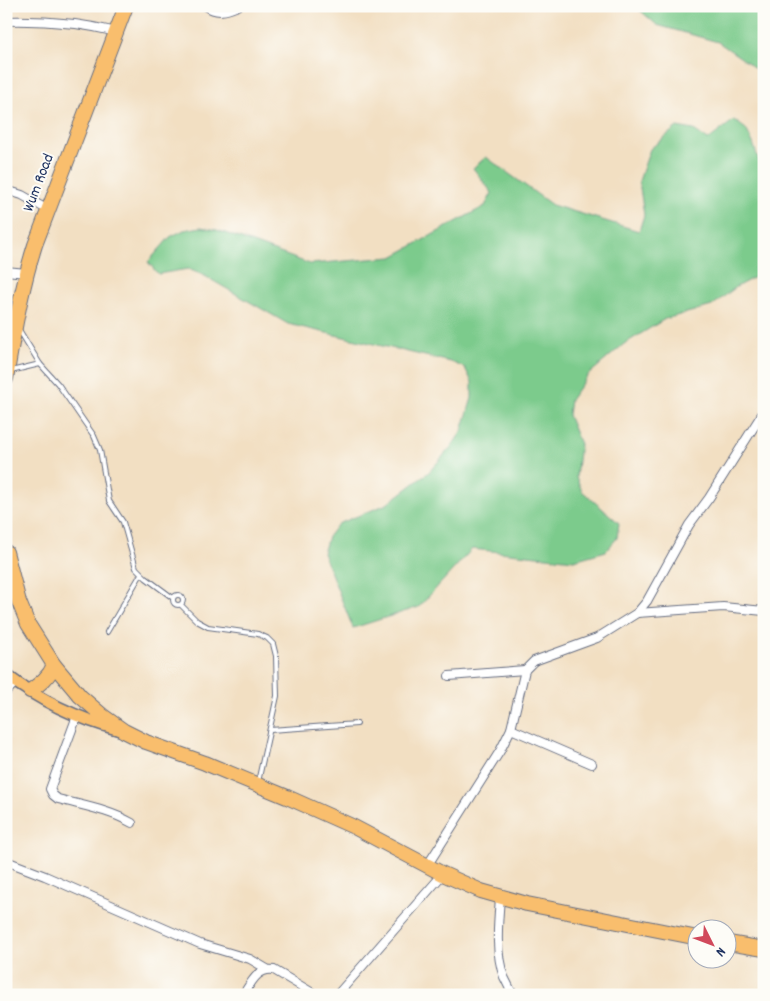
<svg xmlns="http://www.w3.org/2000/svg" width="770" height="1001" font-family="Dekko,sans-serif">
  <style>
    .green { fill: #7bcb8c; stroke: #4b7d75 }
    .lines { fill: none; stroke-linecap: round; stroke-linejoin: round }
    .lane-casing { stroke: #666d81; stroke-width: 6 }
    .street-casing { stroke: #666d81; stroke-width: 10 }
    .primary-casing { stroke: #666d81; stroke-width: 14 }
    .highway-casing { stroke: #666d81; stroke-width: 16 }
    .lane { stroke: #fff; stroke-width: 4 }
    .street { stroke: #fff; stroke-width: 8 }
    .primary { stroke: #f9be6d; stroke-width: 11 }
    .highway { stroke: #f9be6d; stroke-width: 14 }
    .labels { text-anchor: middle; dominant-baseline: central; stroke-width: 4; stroke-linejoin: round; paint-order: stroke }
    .street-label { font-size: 16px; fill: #1b2f5e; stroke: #fdfcf7 }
  </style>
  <rect width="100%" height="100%" fill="#fdfcf7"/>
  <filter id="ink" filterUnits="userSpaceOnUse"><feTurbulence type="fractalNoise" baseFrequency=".02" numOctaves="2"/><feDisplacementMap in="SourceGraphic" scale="10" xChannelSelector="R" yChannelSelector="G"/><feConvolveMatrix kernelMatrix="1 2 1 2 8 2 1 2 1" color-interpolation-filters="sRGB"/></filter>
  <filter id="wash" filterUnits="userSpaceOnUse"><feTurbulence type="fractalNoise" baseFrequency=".0096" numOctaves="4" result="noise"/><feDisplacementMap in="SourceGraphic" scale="20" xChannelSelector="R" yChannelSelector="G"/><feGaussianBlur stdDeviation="1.12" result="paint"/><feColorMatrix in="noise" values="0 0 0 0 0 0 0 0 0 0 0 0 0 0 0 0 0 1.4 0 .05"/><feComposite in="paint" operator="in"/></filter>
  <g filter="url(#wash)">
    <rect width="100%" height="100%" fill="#f2dfc2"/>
    <!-- green -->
    <g class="green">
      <polygon points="635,6 764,6 764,81 759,72 747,62 718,42 657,25"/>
      <polygon points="734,120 746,129 753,143 764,176 764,272 736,287 712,306 665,319 624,344 588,375 570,400 568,415 580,444 576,477 582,491 619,523 617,538 606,551 574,560 472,549 419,607 353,628 323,553 328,537 338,524 387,504 429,472 452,446 462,431 472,398 472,382 465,368 451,362 288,324 203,275 188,269 158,274 148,262 170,237 184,230 201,227 217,230 310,264 392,257 485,206 492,193 473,168 486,157 552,205 639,231 644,215 639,181 650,149 677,127 694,130 708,140"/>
    </g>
  </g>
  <g filter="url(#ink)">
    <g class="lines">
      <!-- lane casing -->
      <g class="lane-casing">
        <g id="lane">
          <polyline points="18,328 40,364 58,384 94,436 100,450 109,501 123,522 136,568 146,578 173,598"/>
          <polyline points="11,371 40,364"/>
          <circle cx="178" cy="600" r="5"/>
          <polyline points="181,605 197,621 208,627 258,634 267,638 273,644 276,656 277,696 258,782"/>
          <polyline points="107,632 141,574"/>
          <polyline points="270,730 357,724"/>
        </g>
      </g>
      <!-- street casing -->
      <g class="street-casing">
        <g id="street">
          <path d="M206,6c11,8 20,5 32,0"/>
          <path d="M6,21c38,-1 74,2 111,11"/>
          <polyline points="6,190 22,195 48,210"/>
          <polyline points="6,271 26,273"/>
          <polyline points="637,613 723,607 764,611"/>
          <polyline points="449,676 525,670"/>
          <polyline points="6,692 16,682"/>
          <path d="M77,716l-27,73 3,6 5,4c26,7 51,11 74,24"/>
          <polyline points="511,729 592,764"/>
          <polyline points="6,861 45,876 200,944 250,959 267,969"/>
          <polyline points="427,866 500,751 511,729 525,670 534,661 597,638 637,613 647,601 689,525 709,498 764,411"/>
          <path d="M500,898c-2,25 -5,55 4,79 3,6 6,12 9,18"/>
          <path d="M243,995c8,-12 15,-28 31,-25l42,25"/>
          <polyline points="337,995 443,874"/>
        </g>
      </g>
      <!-- primary casing -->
      <g class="primary-casing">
        <path id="primary" d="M6,675c34,26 73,44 114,55"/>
      </g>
      <!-- highway casing -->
      <g class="highway-casing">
        <g id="highway">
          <path d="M6,379c7,-45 15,-90 29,-134l91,-239"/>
          <polyline points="6,552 19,602 28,624 54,665 80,696 103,716 124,731 146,742 205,763 287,797 354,827 443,874 481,891 527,904 698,938"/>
          <path d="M30,691c11,-8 19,-14 24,-26"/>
          <polyline points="728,943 764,949"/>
        </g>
      </g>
      <!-- lane -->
      <use href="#lane" class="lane"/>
      <!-- street -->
      <use href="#street" class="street"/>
      <!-- primary -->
      <use href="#primary" class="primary"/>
      <!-- highway -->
      <use href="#highway" class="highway"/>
    </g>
  </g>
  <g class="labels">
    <!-- street labels -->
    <g class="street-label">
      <text transform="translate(39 183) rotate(-69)">Wum Road</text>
    </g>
  </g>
  <!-- margin -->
  <rect width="770" height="1001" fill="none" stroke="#fdfcf7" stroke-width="25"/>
  <!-- north arrow -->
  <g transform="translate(712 944) rotate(132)"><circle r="24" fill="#fdfcf7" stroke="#a3aaba"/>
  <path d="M0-4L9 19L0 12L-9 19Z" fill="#d1495b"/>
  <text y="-8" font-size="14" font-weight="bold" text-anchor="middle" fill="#1b2f5e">N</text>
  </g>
</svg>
